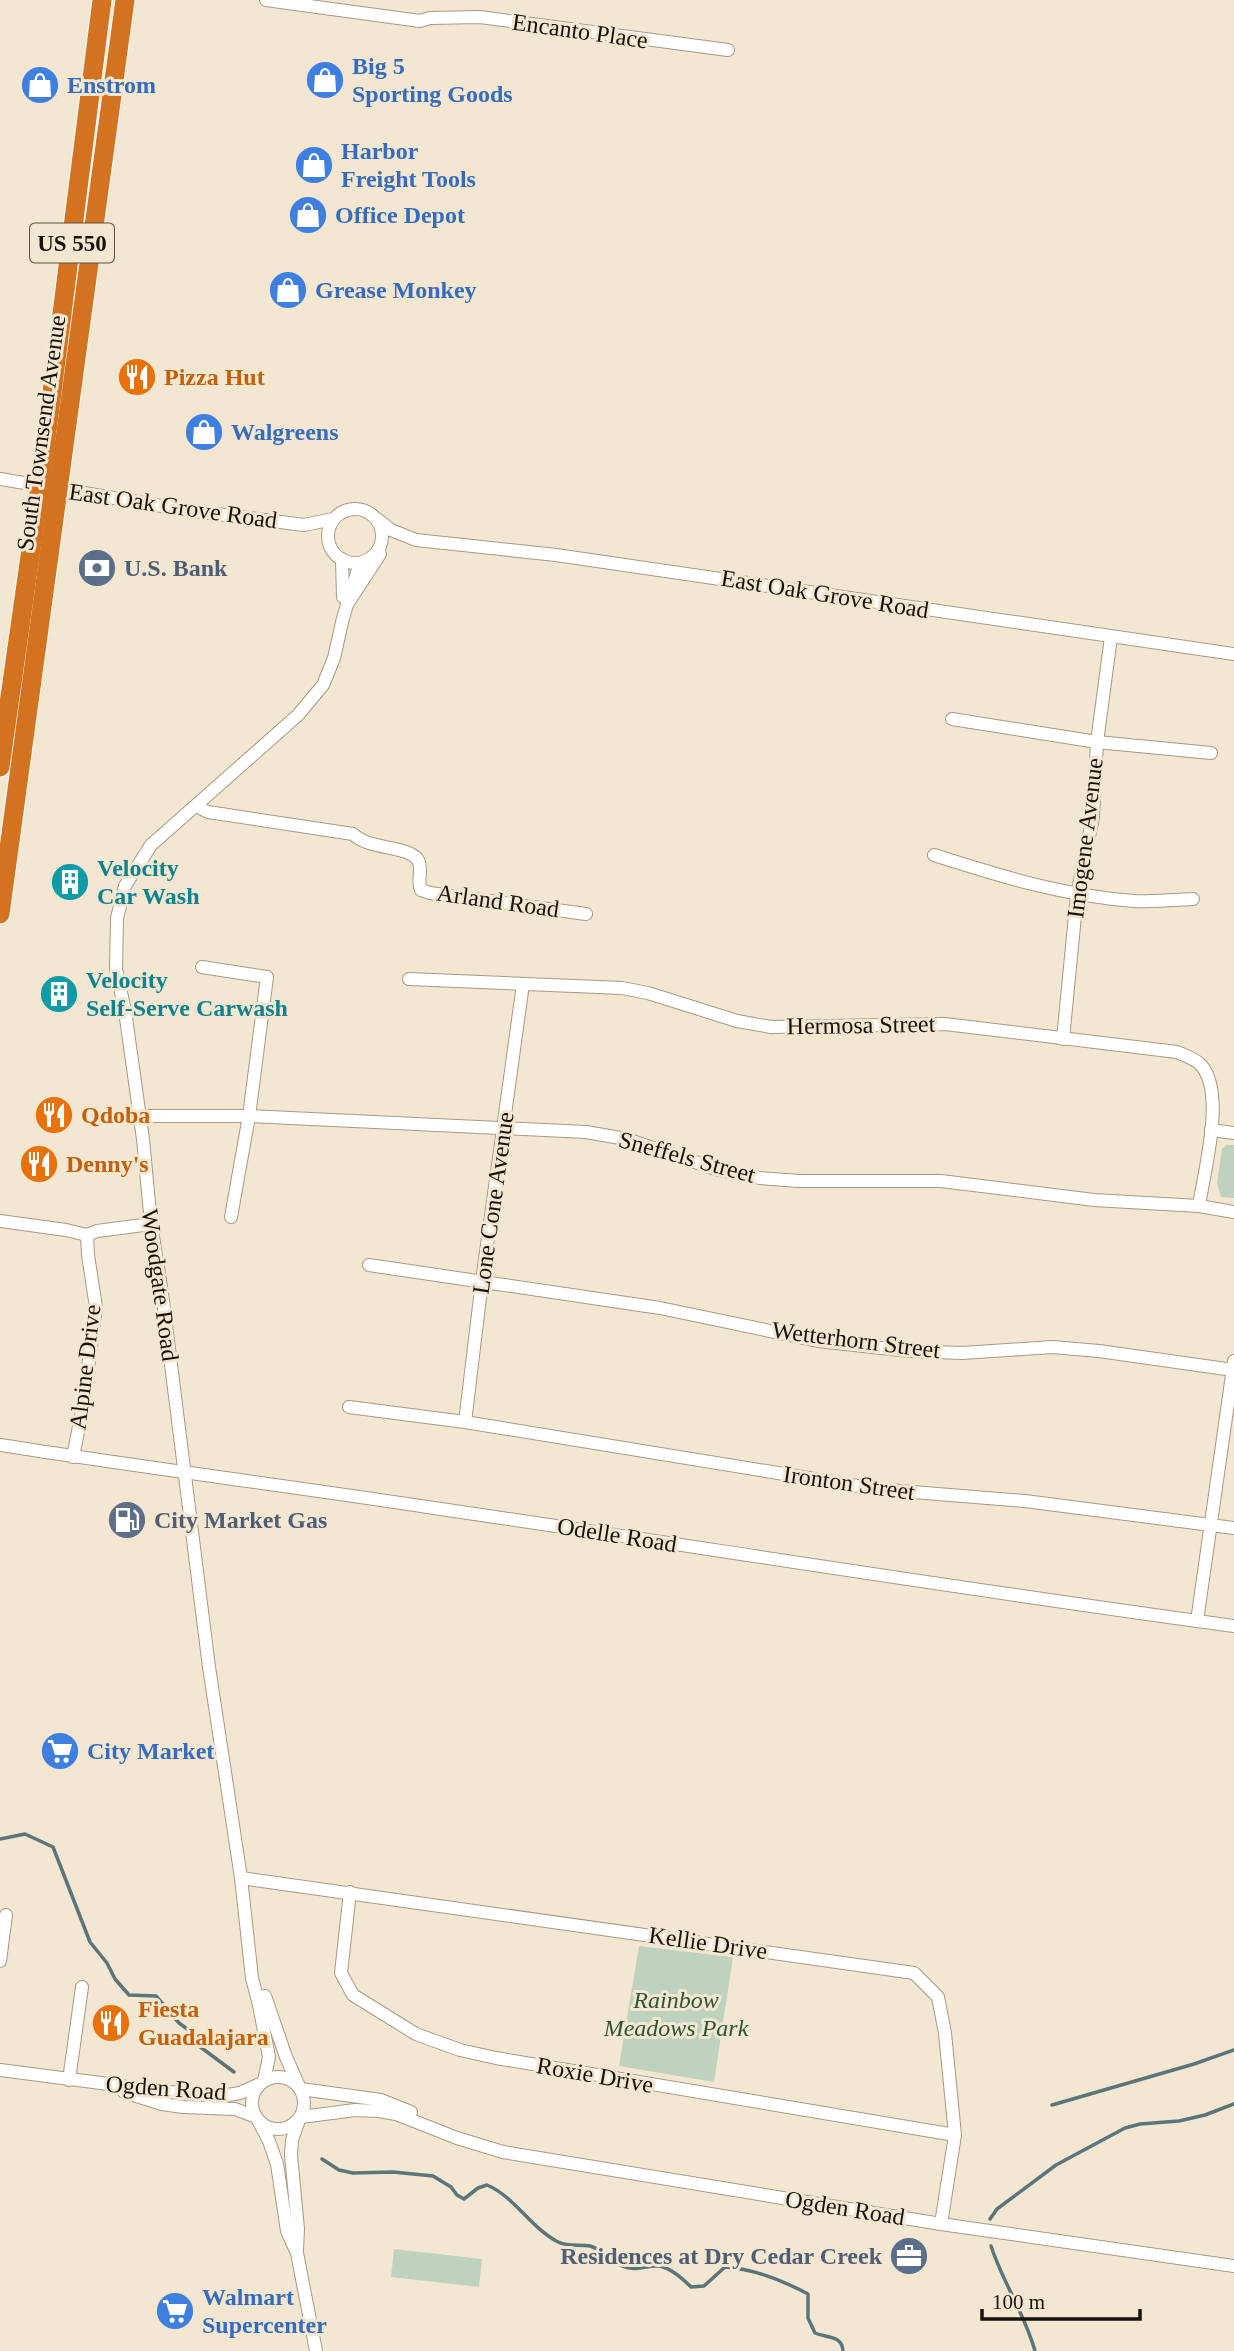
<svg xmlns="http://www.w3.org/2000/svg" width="1234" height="2351" font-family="Georgia,serif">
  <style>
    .green { fill: #bfd2c0 }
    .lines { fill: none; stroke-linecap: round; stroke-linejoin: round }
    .stream { stroke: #5a757b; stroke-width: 3.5 }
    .minor-casing { stroke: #a59a86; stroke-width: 14 }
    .highway-casing { stroke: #fff; stroke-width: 21 }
    .minor { stroke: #fff; stroke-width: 12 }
    .highway { stroke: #d4731f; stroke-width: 19 }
    .labels { text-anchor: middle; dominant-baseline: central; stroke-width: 6; stroke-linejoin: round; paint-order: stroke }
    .shield { fill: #f3e7d1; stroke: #595347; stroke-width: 2 }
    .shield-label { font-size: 23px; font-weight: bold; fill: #17130c }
    .street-label { font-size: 24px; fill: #17130c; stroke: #f3e7d1 }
    .shop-label { font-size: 24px; font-weight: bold; fill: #366cbe; stroke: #f3e7d1; text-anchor: start }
    .food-label { font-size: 24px; font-weight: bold; fill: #c56008; stroke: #f3e7d1; text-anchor: start }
    .service-label { font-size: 24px; font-weight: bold; fill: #4e5e75; stroke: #f3e7d1; text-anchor: start }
    .culture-label { font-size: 24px; font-weight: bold; fill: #0d838f; stroke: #f3e7d1; text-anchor: start }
    .park-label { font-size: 24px; font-style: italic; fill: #2c5632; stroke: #f3e7d1 }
  </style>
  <rect width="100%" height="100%" fill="#f3e7d1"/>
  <!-- green -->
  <g class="green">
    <polygon points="1226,1145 1234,1145 1234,1198 1221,1197 1217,1183 1222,1149"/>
    <polygon points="639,1946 733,1957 714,2082 619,2066"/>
    <polygon points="394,2249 482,2259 479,2287 391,2277"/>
  </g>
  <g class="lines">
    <!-- stream -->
    <g class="stream">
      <polyline points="0,1839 25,1834 53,1847 90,1942 107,1963 115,1979 129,1995 156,1996 179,2023 190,2031 199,2046 234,2072"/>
      <polyline points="1052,2105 1194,2064 1234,2050"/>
      <path d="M322,2159l17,11 14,3 40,-1 40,4 18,11 6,8 7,4 14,-11 9,-3c28,12 44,43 71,57 10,5 22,2 32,4 14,4 20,15 32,20 14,6 24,-1 37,0 12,2 24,13 32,21l13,-1 21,-19c29,2 57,13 83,27v24l7,15c12,5 27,2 28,18"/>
      <polyline points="990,2219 997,2209 1056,2165 1125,2128 1140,2124 1179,2121 1205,2115 1234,2104"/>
      <path d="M991,2246c12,37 34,68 44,105"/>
    </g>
    <!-- minor casing -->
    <g class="minor-casing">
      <g id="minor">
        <polyline points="266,0 420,21 430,18 480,17 728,50"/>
        <polyline points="0,479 186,510 304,525 333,519"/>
        <circle cx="355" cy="536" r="27"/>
        <polyline points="377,519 391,530 416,540 556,555 1234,654"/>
        <polyline points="342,559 343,597"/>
        <polyline points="350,600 380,554"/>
        <polyline points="952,719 1097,742 1211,753"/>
        <path d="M196,806l12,6 145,22c17,17 59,11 66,28 3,9 -2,19 2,28l9,3 156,21"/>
        <path d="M934,855c66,21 130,41 200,46 19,1 40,-1 59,-2"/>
        <polyline points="202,967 267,977 249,1116 231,1217"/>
        <path d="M409,979l213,9 26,5 89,28 34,6 174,-3 232,28c7,3 19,7 24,13 25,28 3,106 -2,141"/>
        <polyline points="1063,1039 1077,895 1093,817 1097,742 1111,637"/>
        <polyline points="140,1116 249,1116 586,1132 626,1139 719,1170 760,1178 799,1181 941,1181 1094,1200 1199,1206 1234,1212"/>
        <polyline points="1211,1130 1234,1133"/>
        <polyline points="0,1221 66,1230 87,1235 97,1231 151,1224"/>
        <polyline points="369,1265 660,1308 818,1341 909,1351 962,1353 1052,1347 1099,1351 1233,1370"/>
        <polyline points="349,1407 465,1422 876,1489 1025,1501 1234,1528"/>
        <polyline points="465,1422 482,1281 523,984"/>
        <path d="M0,1445c145,23 290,41 434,63 267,39 533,82 800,118"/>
        <polyline points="73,1457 83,1406 96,1307 88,1255 87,1235"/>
        <polyline points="1197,1621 1234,1361"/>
        <polyline points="241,1878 914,1973 938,1997 945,2033 955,2135 941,2224"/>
        <polyline points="350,1892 341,1973 353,1995 416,2034 460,2050 496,2058 955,2135"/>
        <polyline points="0,1961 6,1915"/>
        <polyline points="265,1996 286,2057 298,2084"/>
        <polyline points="0,2070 170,2092 221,2096 240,2093 260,2084"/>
        <circle cx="278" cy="2103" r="26"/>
        <polyline points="69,2080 82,1987"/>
        <polyline points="264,2081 269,2057 259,2005 252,1978 241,1878 209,1667 162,1293 151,1224 143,1139 125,1011 116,969 117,918 125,886 151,845 298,715 323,685 334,658 343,618 360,563"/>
        <polyline points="301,2089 381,2100 411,2112"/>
        <polyline points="124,2092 162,2104 183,2107 235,2109 256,2117"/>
        <polyline points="301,2117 355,2110 379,2111 396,2114 457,2138 503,2152 941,2224 1234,2266"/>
        <polyline points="258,2120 269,2141 277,2164 287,2231 297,2253 316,2351"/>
        <polyline points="297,2250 298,2229 291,2155 292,2140 299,2120"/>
      </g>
    </g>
    <!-- highway casing -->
    <g class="highway-casing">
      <g id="highway">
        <polyline points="0,767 40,486 102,0"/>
        <polyline points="0,914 125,0"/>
      </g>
    </g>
    <!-- minor -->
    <use href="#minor" class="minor"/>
    <!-- highway -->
    <use href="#highway" class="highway"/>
  </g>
  <!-- icons -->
  <defs>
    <g id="shop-disc" transform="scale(2.0125)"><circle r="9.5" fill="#3f7fe0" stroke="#f3e7d1"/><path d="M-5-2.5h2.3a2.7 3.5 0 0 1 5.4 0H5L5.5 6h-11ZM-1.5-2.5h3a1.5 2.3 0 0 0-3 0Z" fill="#fff"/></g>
    <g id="restaurant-disc" transform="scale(2.0125)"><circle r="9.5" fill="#e8710a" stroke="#f3e7d1"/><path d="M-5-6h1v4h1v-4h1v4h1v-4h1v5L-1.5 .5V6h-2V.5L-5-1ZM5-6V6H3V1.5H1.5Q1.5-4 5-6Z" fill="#fff"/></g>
    <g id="bank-disc" transform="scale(2.0125)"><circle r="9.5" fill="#5c6f8a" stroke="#f3e7d1"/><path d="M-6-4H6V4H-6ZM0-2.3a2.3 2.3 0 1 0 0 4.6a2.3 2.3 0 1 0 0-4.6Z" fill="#fff"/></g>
    <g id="building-disc" transform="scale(2.0125)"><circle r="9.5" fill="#0f9aa8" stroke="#f3e7d1"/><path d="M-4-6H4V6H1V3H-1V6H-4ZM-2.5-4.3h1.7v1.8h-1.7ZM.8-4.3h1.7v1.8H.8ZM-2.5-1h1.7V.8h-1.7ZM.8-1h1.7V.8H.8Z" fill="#fff"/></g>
    <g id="fuel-disc" transform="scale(2.0125)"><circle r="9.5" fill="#5c6f8a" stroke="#f3e7d1"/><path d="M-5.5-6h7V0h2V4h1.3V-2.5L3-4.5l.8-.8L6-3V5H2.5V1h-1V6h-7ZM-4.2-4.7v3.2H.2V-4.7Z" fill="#fff"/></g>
    <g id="supermarket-disc" transform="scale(2.0125)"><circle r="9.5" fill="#3f7fe0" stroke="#f3e7d1"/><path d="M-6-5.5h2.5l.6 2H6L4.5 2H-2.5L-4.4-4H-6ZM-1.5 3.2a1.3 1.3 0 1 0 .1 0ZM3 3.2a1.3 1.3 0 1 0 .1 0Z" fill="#fff"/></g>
    <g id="office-disc" transform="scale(2.0125)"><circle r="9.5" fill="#5c6f8a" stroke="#f3e7d1"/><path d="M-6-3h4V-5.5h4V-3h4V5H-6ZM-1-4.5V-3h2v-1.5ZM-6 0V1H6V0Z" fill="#fff"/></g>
  </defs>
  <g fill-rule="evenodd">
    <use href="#shop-disc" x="325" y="80"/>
    <use href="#shop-disc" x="40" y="85"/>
    <use href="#shop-disc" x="314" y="165"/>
    <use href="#shop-disc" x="308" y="215"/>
    <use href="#shop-disc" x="288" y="290"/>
    <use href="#restaurant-disc" x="137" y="377"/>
    <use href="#shop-disc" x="204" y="432"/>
    <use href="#bank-disc" x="97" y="568"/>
    <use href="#building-disc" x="70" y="882"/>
    <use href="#building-disc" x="59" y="994"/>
    <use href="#restaurant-disc" x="54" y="1115"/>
    <use href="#restaurant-disc" x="39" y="1164"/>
    <use href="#fuel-disc" x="127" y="1520"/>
    <use href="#supermarket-disc" x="60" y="1751"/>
    <use href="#restaurant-disc" x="111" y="2023"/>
    <use href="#office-disc" x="909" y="2256"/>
    <use href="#supermarket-disc" x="175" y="2311"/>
  </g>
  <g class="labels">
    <!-- shield labels -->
    <rect class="shield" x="30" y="223.5" width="84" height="39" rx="5"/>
    <g class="shield-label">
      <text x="72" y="243">US 550</text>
    </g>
    <!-- street labels -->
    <g class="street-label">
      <text transform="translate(580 31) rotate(8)">Encanto Place</text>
      <text transform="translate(41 433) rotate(-82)">South Townsend Avenue</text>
      <text transform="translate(173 506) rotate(8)">East Oak Grove Road</text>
      <text transform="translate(825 594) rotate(9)">East Oak Grove Road</text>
      <text transform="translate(1085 838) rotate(-83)">Imogene Avenue</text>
      <text transform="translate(498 901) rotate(8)">Arland Road</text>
      <text transform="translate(861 1025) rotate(-1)">Hermosa Street</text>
      <text transform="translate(687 1157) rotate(15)">Sneffels Street</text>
      <text transform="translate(493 1203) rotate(-82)">Lone Cone Avenue</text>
      <text transform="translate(160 1285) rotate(82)">Woodgate Road</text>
      <text transform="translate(856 1340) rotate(7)">Wetterhorn Street</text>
      <text transform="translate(85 1367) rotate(-83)">Alpine Drive</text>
      <text transform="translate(849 1483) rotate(8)">Ironton Street</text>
      <text transform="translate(617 1535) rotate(9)">Odelle Road</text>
      <text transform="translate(708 1943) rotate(8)">Kellie Drive</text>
      <text transform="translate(595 2075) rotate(10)">Roxie Drive</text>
      <text transform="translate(166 2088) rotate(4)">Ogden Road</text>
      <text transform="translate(845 2208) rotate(9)">Ogden Road</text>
    </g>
    <!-- shop labels -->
    <g class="shop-label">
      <text x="352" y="66">Big 5<tspan x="352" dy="28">Sporting Goods</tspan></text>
      <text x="67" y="85">Enstrom</text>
      <text x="341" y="151">Harbor<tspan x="341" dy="28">Freight Tools</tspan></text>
      <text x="335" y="215">Office Depot</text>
      <text x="315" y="290">Grease Monkey</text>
      <text x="231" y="432">Walgreens</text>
      <text x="87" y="1751">City Market</text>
      <text x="202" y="2297">Walmart<tspan x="202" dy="28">Supercenter</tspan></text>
    </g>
    <!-- food labels -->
    <g class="food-label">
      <text x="164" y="377">Pizza Hut</text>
      <text x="81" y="1115">Qdoba</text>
      <text x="66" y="1164">Denny's</text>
      <text x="138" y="2009">Fiesta<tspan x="138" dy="28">Guadalajara</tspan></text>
    </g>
    <!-- service labels -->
    <g class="service-label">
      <text x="124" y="568">U.S. Bank</text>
      <text x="154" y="1520">City Market Gas</text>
      <text x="882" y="2256" text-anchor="end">Residences at Dry Cedar Creek</text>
    </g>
    <!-- culture labels -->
    <g class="culture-label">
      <text x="97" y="868">Velocity<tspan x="97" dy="28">Car Wash</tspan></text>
      <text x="86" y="980">Velocity<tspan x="86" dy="28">Self-Serve Carwash</tspan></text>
    </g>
    <!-- park labels -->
    <g class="park-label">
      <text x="676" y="2000">Rainbow<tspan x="676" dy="28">Meadows Park</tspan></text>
    </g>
  </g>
  <!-- scale -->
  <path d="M982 2309v10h158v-10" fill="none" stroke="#17130c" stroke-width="3.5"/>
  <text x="992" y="2309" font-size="21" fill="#17130c" stroke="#f3e7d1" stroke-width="5" paint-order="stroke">100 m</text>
</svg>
